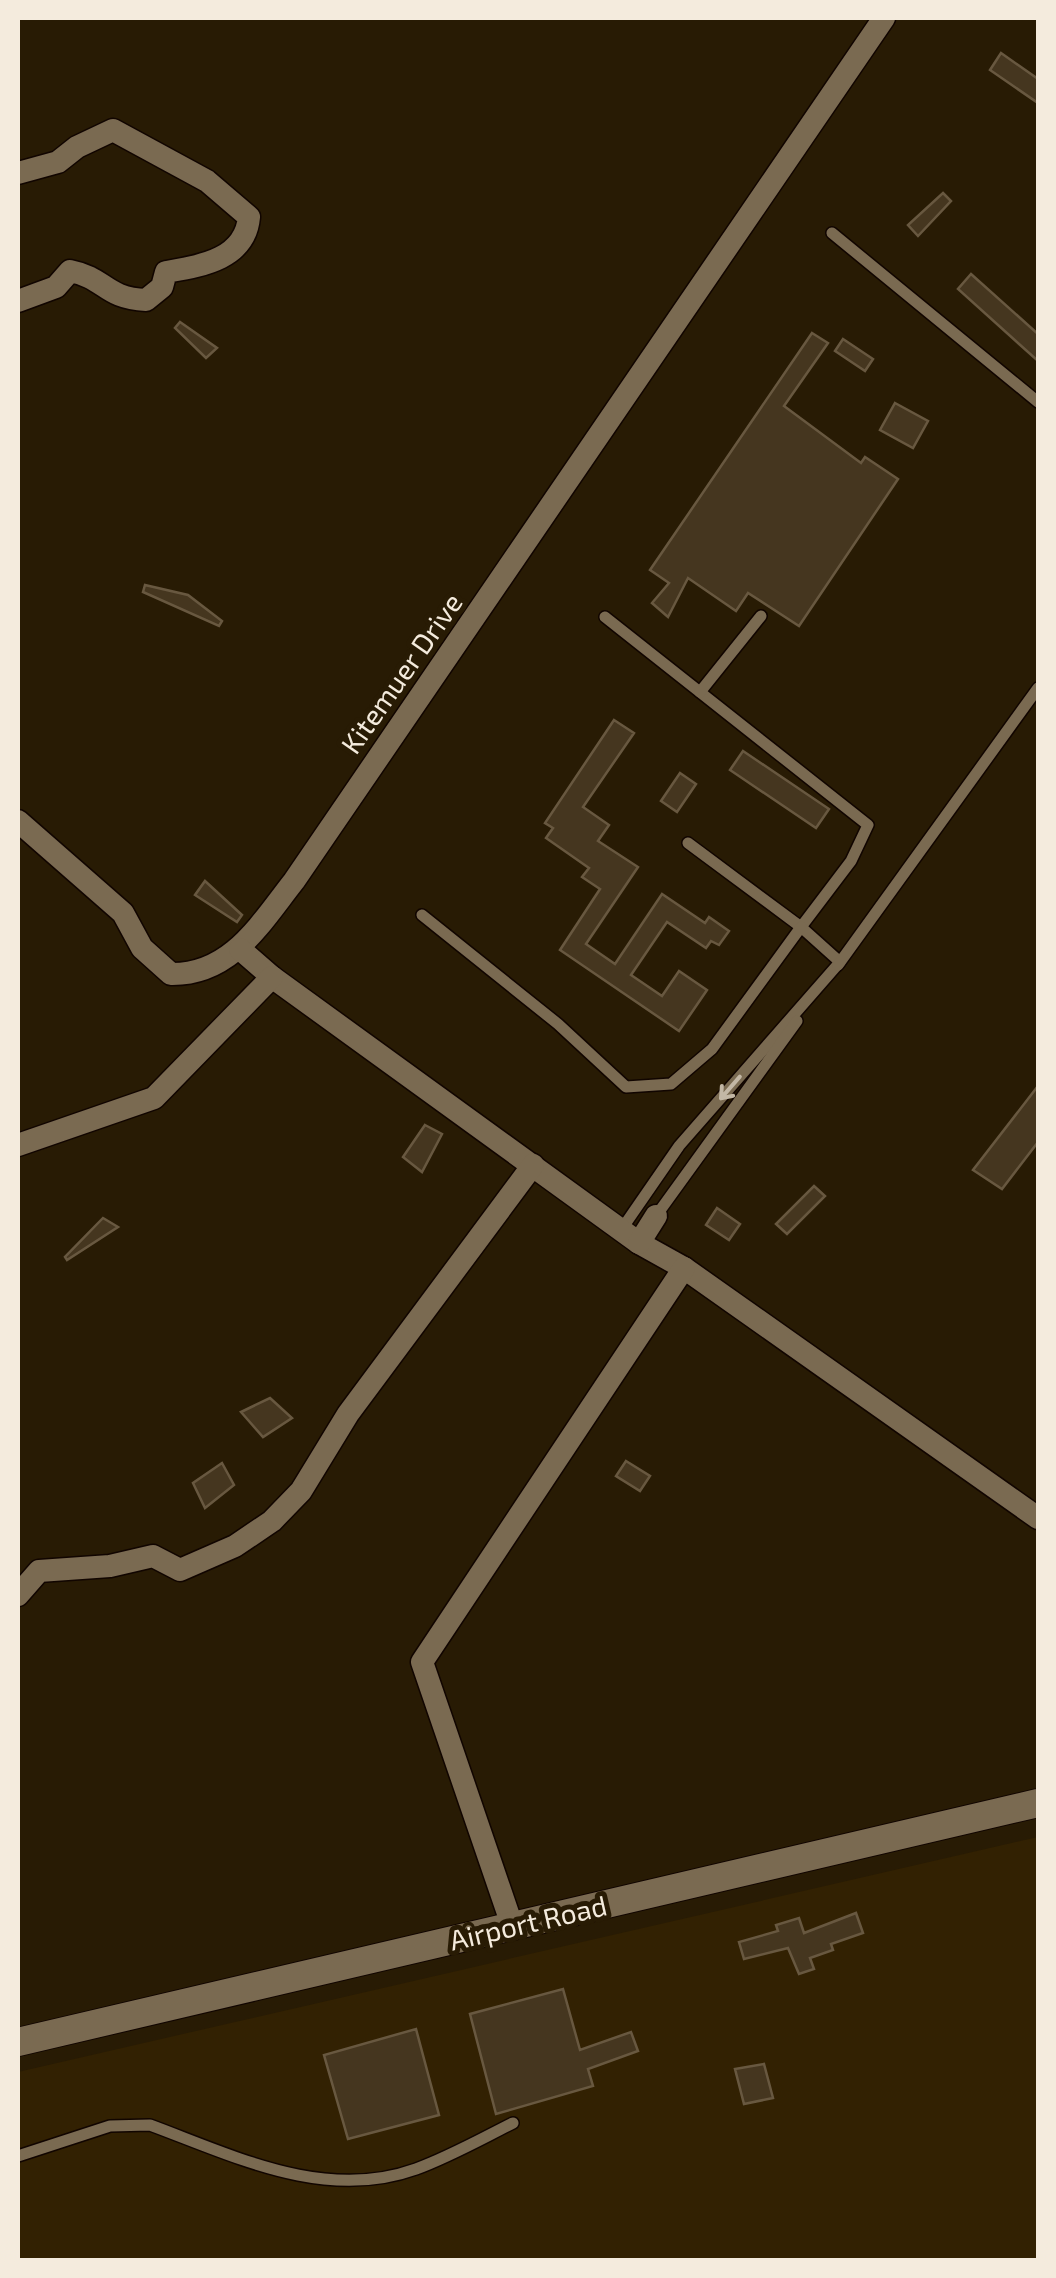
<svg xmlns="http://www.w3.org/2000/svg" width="1056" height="2278" font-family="'Exo 2',sans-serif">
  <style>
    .built { fill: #322102 }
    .building { fill: #45361f; stroke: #685840; stroke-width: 2.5 }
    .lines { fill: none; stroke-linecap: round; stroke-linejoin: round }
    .service-casing { stroke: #110500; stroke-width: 14 }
    .minor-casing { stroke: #110500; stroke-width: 25 }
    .tertiary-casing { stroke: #110500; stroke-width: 30 }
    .service { stroke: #7a6a51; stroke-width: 11 }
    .minor { stroke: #7a6a51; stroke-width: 22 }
    .tertiary { stroke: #7a6a51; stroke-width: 28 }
    .oneway { stroke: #c3b7a5 }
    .labels { text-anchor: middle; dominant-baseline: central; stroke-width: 10; stroke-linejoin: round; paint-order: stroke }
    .street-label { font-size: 28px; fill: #f4ebdd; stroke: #281b04 }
  </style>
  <rect width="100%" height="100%" fill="#281b04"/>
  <!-- built -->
  <polygon class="built" points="1038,1837 1038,2260 18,2260 18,2072"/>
  <!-- building -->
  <g class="building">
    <polygon points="1001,53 1038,79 1038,103 990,70"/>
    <polygon points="943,193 951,201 918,236 908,225"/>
    <polygon points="971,274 1038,334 1038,361 958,289"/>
    <polygon points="180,322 217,348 206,358 175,328"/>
    <polygon points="812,333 828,343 784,406 861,463 865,457 898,479 799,626 748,593 736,611 688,578 668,617 652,603 669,583 650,570"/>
    <polygon points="843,339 873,359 865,371 835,351"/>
    <polygon points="895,403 928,421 913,448 880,430"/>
    <polygon points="145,585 188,595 222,621 219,626 143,592"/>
    <polygon points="614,720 634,733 583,807 609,825 598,841 638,867 586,944 615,964 662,894 705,923 709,917 729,931 719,945 711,941 706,948 667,922 631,975 662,996 679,971 707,990 679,1031 560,950 600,889 582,877 589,868 546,838 553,828 545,823"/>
    <polygon points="743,751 829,809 816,828 730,770"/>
    <polygon points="680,773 696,784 677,812 661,801"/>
    <polygon points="205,881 242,915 237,922 195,895"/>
    <polygon points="1038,1086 1038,1142 1002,1189 973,1170"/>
    <polygon points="425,1125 442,1134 422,1172 403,1157"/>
    <polygon points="814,1186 825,1196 787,1234 776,1224"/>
    <polygon points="717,1208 740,1224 729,1240 706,1225"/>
    <polygon points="103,1218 118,1227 67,1260 65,1257"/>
    <polygon points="270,1398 292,1418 263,1437 241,1412"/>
    <polygon points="626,1461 650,1476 640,1491 616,1476"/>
    <polygon points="222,1463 234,1485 205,1508 193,1483"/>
    <polygon points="856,1913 863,1933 831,1944 833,1950 810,1958 814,1969 799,1974 788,1948 744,1959 739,1942 778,1931 776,1925 799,1918 804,1933"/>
    <polygon points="563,1989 580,2050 631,2032 638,2051 588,2069 593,2086 496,2114 470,2014"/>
    <polygon points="416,2029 439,2115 348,2139 324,2055"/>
    <polygon points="764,2064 773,2098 744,2104 735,2069"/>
  </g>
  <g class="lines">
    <!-- service casing -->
    <g class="service-casing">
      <g id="service">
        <polyline points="832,233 1038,402"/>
        <polyline points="605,617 868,825 851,861 801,927 688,843"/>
        <polyline points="700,692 761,616"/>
        <polyline points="422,915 558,1024 626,1087 671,1084 712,1049 801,927 840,962 679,1146 621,1230"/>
        <polyline points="838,965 1038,688"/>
        <polyline points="656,1216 797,1021"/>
        <path d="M18,2156l92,-30 40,-1c84,31 175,77 266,44 33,-12 65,-30 97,-46"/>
      </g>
    </g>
    <!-- minor casing -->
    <g class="minor-casing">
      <g id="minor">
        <path d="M18,173l40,-11 19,-15 36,-17 94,51 42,36c-4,43 -49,49 -83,55l-4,15 -16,13c-42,-2 -40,-22 -76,-29l-14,16 -38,14"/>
        <path d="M18,821l105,92 19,35 29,26c60,1 89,-50 123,-93l590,-863"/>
        <polyline points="240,949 272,977 639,1243 684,1268 1038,1518"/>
        <polyline points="18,1145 154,1098 272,977"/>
        <polyline points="639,1243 656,1216"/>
        <polyline points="18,1595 39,1571 110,1566 153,1556 180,1570 235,1546 272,1521 301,1491 348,1414 533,1165"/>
        <polyline points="512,1925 422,1662 684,1268"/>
      </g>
    </g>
    <!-- tertiary casing -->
    <g class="tertiary-casing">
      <polyline id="tertiary" points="18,2042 1038,1803"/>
    </g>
    <!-- service -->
    <use href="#service" class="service"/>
    <!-- minor -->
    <use href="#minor" class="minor"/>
    <!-- tertiary -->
    <use href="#tertiary" class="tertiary"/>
  </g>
  <!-- one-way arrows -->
  <defs><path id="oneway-shaft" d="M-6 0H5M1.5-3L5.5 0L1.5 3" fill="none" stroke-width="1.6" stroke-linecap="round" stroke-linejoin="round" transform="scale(2.5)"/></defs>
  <use class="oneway" href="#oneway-shaft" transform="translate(730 1088) rotate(131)"/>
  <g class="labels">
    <!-- street labels -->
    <g class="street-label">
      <text transform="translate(401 673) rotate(-55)">Kitemuer Drive</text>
      <text transform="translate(528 1922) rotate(-13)">Airport Road</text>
    </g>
  </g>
  <!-- border -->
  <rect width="1056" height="2278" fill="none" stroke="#f4ebdd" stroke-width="40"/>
</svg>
